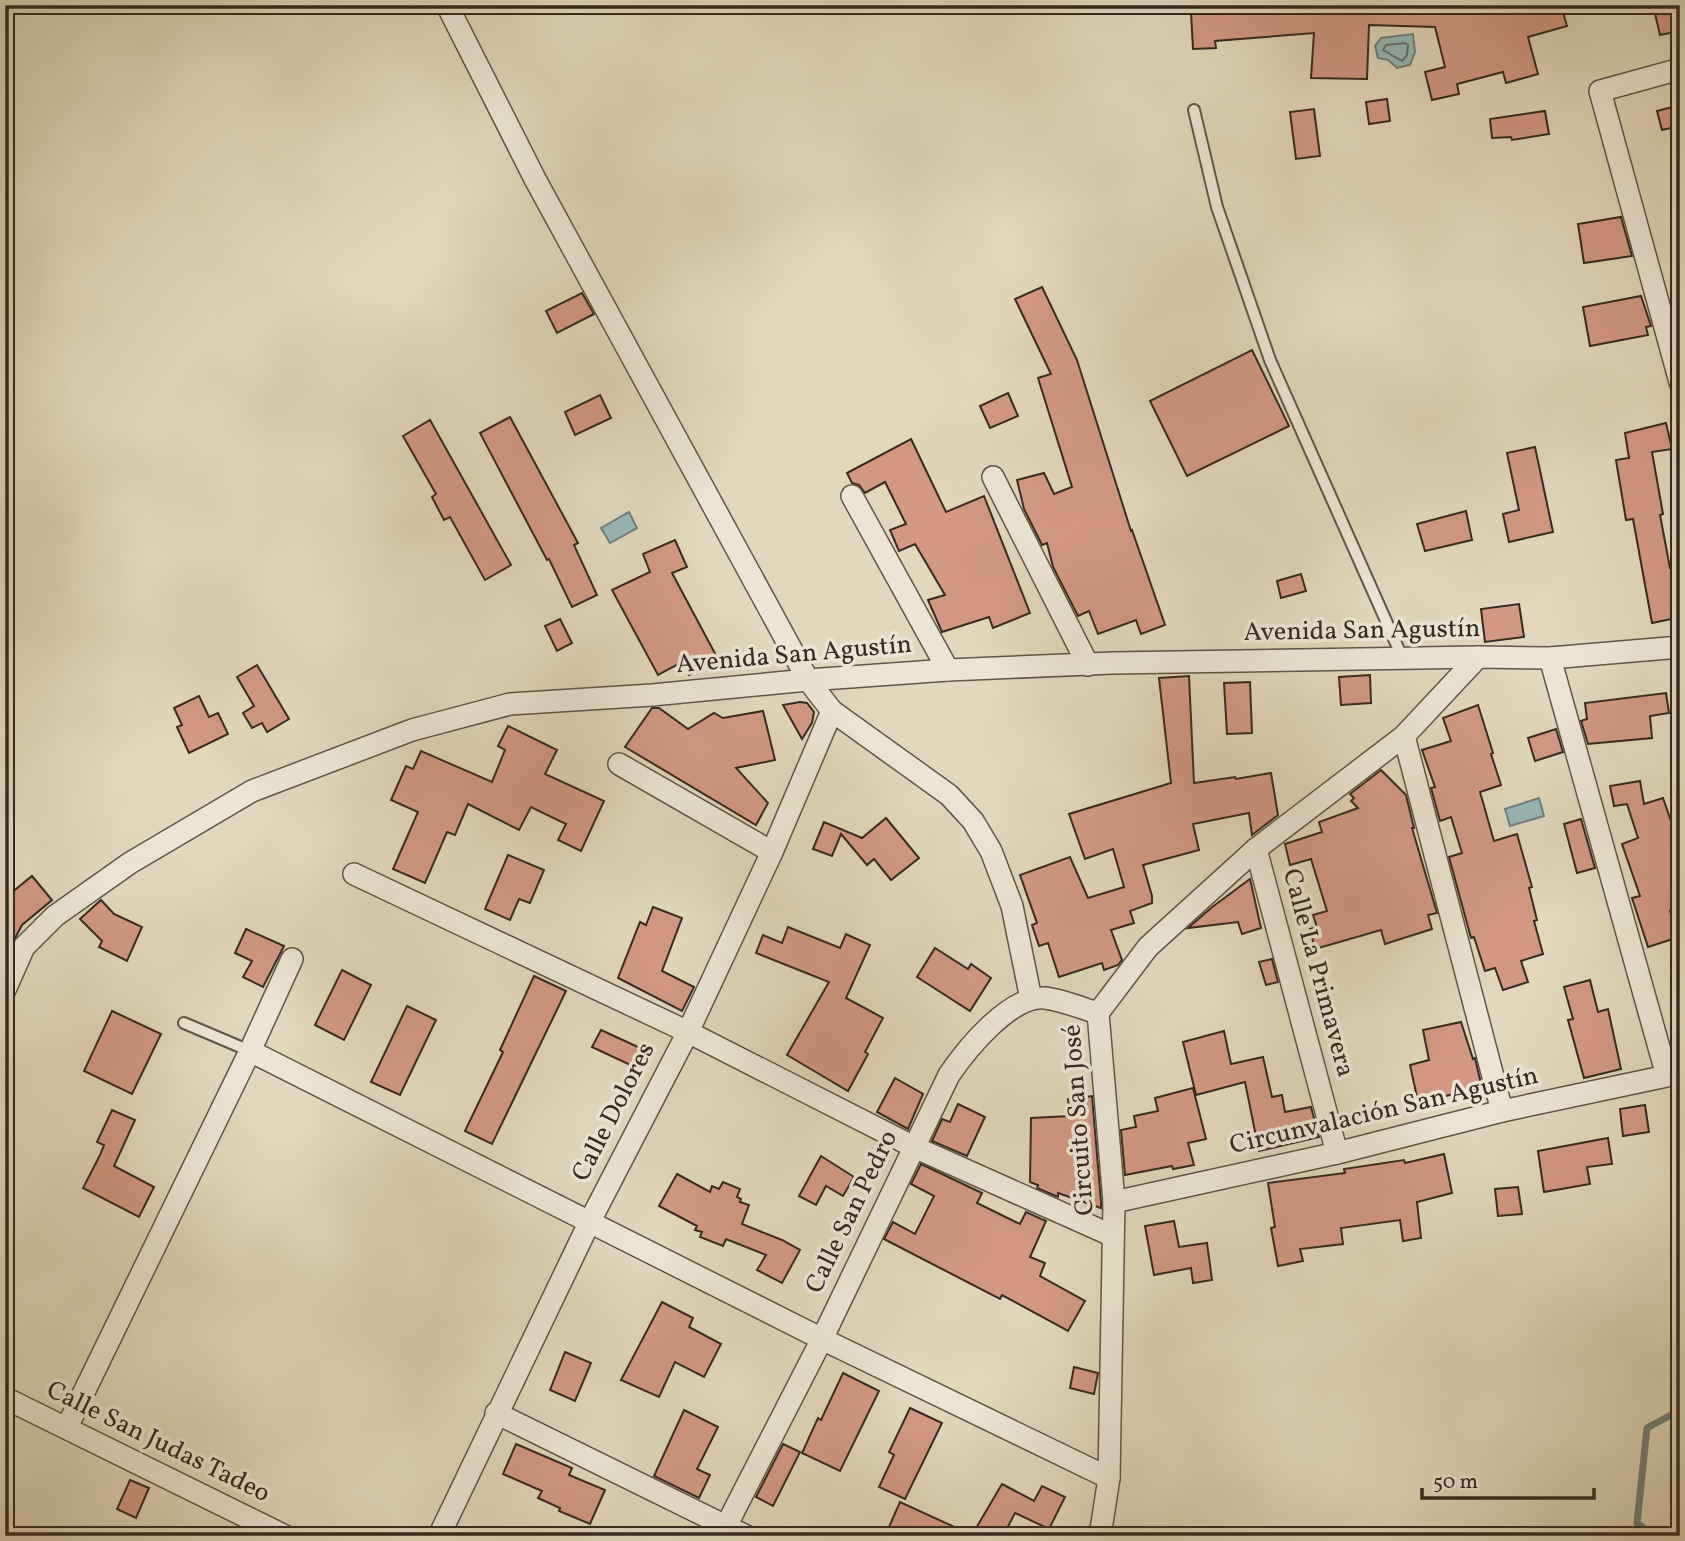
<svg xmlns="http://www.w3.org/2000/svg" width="1685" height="1541" font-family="Vollkorn,serif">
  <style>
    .water { fill: #96b8b8; stroke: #707f7c; stroke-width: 2 }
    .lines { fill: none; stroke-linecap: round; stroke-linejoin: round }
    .shore { stroke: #66716c; stroke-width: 2 }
    .stream { stroke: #707f7c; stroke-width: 7 }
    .building { fill: #d29884; stroke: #362a21; stroke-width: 2 }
    .service-casing { stroke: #605548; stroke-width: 14 }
    .minor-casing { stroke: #605548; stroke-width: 24 }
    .service { stroke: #ebe5d3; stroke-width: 10 }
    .minor { stroke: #ebe5d3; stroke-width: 21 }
    .labels { text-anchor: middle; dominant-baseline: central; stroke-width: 7; stroke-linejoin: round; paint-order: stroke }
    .street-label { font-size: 26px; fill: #362a21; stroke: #ebe5d3 }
  </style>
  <rect width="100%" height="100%" fill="#e0d7bc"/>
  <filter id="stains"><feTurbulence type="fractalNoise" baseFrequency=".00286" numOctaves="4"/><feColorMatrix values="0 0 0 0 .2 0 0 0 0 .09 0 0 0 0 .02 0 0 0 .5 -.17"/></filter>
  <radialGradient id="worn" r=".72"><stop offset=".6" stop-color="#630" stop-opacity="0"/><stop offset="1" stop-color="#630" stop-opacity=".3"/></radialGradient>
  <!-- water -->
  <g class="water">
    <polygon points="1413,34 1415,52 1410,65 1397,68 1388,60 1378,58 1375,46 1381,38"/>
    <polygon points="629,512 637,528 610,543 601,528"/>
    <polygon points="1539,798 1544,816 1510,826 1505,809"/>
  </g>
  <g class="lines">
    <!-- shore -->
    <polygon class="shore" points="1405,43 1408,45 1407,55 1402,61 1383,50 1386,45"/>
    <!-- stream -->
    <polyline class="stream" points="1655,1536 1637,1523 1647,1428 1680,1410"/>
  </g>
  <!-- building -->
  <g class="building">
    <polygon points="1282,5 1561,5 1567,26 1528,37 1538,74 1506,83 1503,72 1457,84 1459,94 1432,100 1425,72 1445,67 1435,27 1369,25 1367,79 1311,78 1314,33 1215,41 1216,48 1193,49 1191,12"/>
    <polygon points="1653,5 1674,5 1680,31 1660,35"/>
    <polygon points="1387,99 1390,121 1369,124 1366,102"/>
    <polygon points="1680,105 1680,126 1662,130 1657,111"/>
    <polygon points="1314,109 1320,156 1296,159 1290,112"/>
    <polygon points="1545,111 1549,134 1512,140 1511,137 1492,138 1490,119"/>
    <polygon points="1621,217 1632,256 1584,263 1578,224"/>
    <polygon points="1042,287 1077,360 1131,531 1132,530 1165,625 1141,634 1136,620 1098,634 1089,611 1078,616 1053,567 1047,543 1042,545 1024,509 1017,480 1044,473 1054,494 1072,487 1038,378 1051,374 1015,299"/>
    <polygon points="582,293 594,314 557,333 546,311"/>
    <polygon points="1641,296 1651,326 1646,327 1648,335 1590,346 1583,307"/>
    <polygon points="1252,350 1289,426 1187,476 1150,401"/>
    <polygon points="1008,393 1018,416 990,428 980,406"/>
    <polygon points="600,395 611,418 575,435 565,412"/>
    <polygon points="510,417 578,543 574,545 597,595 572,607 549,559 547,560 480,433"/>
    <polygon points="430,420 511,565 485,580 450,517 444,520 432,497 436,494 403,436"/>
    <polygon points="1666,423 1672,449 1652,452 1663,514 1660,515 1670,568 1680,566 1680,606 1674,607 1676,618 1652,623 1633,519 1626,520 1616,460 1629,458 1625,433"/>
    <polygon points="911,439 946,512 984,496 1030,613 993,628 989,617 942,632 928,600 945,595 915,544 899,551 890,530 906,524 885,482 865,493 859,485 852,483 847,473"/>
    <polygon points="1535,447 1553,532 1509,542 1503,514 1519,510 1507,453"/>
    <polygon points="1466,511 1472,540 1425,551 1417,524"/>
    <polygon points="675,540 687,567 672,573 718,659 689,675 682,662 658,675 612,590 650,572 643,554"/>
    <polygon points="1301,574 1306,591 1281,598 1277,581"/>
    <polygon points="1519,604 1524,637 1485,642 1481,609"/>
    <polygon points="560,619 572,643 557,651 545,626"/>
    <polygon points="257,665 289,719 267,732 262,723 252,728 243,713 254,706 237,677"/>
    <polygon points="1370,675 1371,703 1341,705 1339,677"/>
    <polygon points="1189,676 1194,783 1235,777 1236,779 1271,773 1278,815 1252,835 1249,813 1193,824 1199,850 1143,865 1152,896 1152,903 1130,911 1134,923 1111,930 1122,960 1118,965 1104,970 1102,963 1059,977 1048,943 1039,946 1032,925 1037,923 1020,875 1070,857 1088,898 1124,887 1113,849 1085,859 1069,814 1171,783 1159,678"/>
    <polygon points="1250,682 1252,733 1227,734 1224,683"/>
    <polygon points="1666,693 1669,713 1650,716 1652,738 1588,744 1581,721 1587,719 1585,703"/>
    <polygon points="199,696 209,717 218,713 228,734 189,753 177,727 182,725 174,708"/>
    <polygon points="800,702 807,703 814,712 812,723 802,739 783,705"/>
    <polygon points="1478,705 1493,753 1491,754 1501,785 1480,792 1494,841 1517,834 1532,887 1529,888 1537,920 1534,921 1543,954 1521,961 1528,982 1503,990 1495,968 1485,971 1474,937 1471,938 1449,857 1462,853 1451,817 1440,821 1431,788 1435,787 1422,750 1451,741 1443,718"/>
    <polygon points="652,708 659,708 688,729 714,713 723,718 763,711 775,760 736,768 768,803 756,825 625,747"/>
    <polygon points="508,726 557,750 545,774 604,801 581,851 558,840 566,824 531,807 519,830 468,804 455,835 447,832 425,883 393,869 418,812 391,800 406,766 413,769 421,751 492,782 505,750 498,746"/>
    <polygon points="1556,729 1563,752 1535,761 1528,738"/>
    <polygon points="1381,770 1406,795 1414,828 1412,828 1437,913 1428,915 1432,929 1385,944 1381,930 1315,949 1310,929 1317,927 1313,915 1327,911 1311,859 1290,865 1285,844 1322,832 1319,822 1358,808 1351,801 1354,798 1350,794"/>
    <polygon points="1640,781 1644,804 1663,798 1673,827 1680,825 1680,908 1670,911 1679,937 1648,947 1632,898 1640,896 1622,844 1638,838 1627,804 1614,806 1610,786"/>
    <polygon points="886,818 919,858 891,880 874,859 867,865 841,834 832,856 813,849 824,822 862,838"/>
    <polygon points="1581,819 1595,868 1577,873 1564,824"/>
    <polygon points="508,855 544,870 530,903 519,899 510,920 485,909"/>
    <polygon points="32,876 52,900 22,925 5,957 5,898"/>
    <polygon points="1250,879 1261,928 1242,934 1238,922 1188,928 1211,908"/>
    <polygon points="101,900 114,914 142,927 127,961 99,947 102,941 80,919"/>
    <polygon points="653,907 682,918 662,971 694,987 682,1011 618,978 640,922 646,925"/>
    <polygon points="788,927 840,948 846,934 870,945 846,998 883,1018 865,1052 868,1054 848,1091 787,1055 829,982 756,953 763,935 782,943"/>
    <polygon points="246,929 284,946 263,987 243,977 252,961 235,953"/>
    <polygon points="935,948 968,969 971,964 991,978 970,1011 917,977"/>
    <polygon points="1272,959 1278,982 1266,985 1259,962"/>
    <polygon points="342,970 371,985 344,1040 315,1025"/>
    <polygon points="534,976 566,991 492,1144 465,1131 503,1052 500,1050"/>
    <polygon points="1590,980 1598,1012 1608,1009 1621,1069 1584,1078 1568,1020 1573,1019 1564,987"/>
    <polygon points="407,1006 436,1020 400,1095 371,1082"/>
    <polygon points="112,1011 161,1034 132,1094 84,1071"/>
    <polygon points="1461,1022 1473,1059 1475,1058 1482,1088 1418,1102 1410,1065 1429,1060 1423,1030"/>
    <polygon points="601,1030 649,1052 641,1070 592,1047"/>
    <polygon points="1224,1031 1231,1064 1263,1057 1272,1097 1282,1095 1285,1112 1311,1107 1319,1137 1259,1151 1245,1082 1196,1095 1183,1042"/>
    <polygon points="895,1078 923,1094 908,1129 877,1112"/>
    <polygon points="1193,1088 1206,1139 1188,1143 1194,1165 1173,1169 1172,1166 1125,1175 1121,1130 1136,1127 1134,1116 1158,1111 1155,1098"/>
    <polygon points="1092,1096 1101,1202 1101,1208 1058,1193 1058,1197 1037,1188 1038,1185 1030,1182 1031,1118 1070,1116 1068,1099"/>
    <polygon points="958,1104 985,1117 967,1156 932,1141 942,1119 950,1122"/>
    <polygon points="1645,1105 1649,1132 1623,1136 1620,1109"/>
    <polygon points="112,1110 135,1120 114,1166 154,1187 139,1217 83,1188 100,1155 104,1145 97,1142"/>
    <polygon points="1608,1138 1612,1164 1587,1167 1590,1184 1544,1192 1538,1151"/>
    <polygon points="1444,1154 1452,1193 1417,1202 1421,1238 1403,1241 1400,1220 1341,1228 1343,1244 1300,1249 1303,1261 1278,1266 1271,1228 1275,1227 1268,1183 1345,1173 1344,1169 1404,1160 1405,1163"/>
    <polygon points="821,1156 854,1177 843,1196 826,1186 816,1205 799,1196"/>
    <polygon points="921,1164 982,1193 977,1203 1020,1224 1026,1212 1046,1221 1030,1257 1045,1263 1040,1276 1085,1301 1068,1331 1002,1295 1000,1299 884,1239 893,1222 915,1234 934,1196 911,1184"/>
    <polygon points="677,1174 710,1192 712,1186 719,1189 723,1182 740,1189 737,1197 741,1199 740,1202 749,1205 742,1224 782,1240 800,1250 782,1283 757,1270 766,1255 726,1239 723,1246 700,1237 702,1232 695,1230 697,1226 659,1206"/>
    <polygon points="1518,1187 1522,1214 1498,1216 1495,1189"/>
    <polygon points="1174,1221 1179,1247 1207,1243 1212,1280 1193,1283 1191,1268 1154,1275 1145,1226"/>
    <polygon points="662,1302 693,1318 689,1327 721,1344 704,1377 675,1362 659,1397 621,1380"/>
    <polygon points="565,1352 591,1363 575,1401 550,1390"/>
    <polygon points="1074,1367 1098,1373 1094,1394 1070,1388"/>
    <polygon points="843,1373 879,1391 840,1471 802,1453 818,1418 821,1420"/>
    <polygon points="910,1408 942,1423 905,1499 879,1487 894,1455 889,1452"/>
    <polygon points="684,1410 718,1427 697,1469 710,1475 699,1498 654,1476"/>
    <polygon points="516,1444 572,1468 569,1475 605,1490 590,1524 559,1511 560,1508 538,1498 542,1491 503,1474"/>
    <polygon points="783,1444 800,1452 773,1506 756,1497"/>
    <polygon points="130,1480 149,1488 136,1518 117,1509"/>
    <polygon points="1002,1484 1034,1501 1042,1486 1065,1497 1049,1529 1015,1513 1003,1536 885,1536 900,1502 972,1535"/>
  </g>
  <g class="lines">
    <!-- service casing -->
    <g class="service-casing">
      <g id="service">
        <polyline points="1194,110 1217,207 1270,360 1403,659"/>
        <polyline points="184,1023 250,1051"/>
      </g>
    </g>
    <!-- minor casing -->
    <g class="minor-casing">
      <g id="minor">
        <polyline points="447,5 535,179 808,680 832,711 949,795 973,821 991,851 1012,906 1031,999"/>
        <polyline points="1680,69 1600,91 1680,382"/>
        <polyline points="993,477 1088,665"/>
        <polyline points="852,496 948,670"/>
        <polyline points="1404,736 1502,1111"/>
        <polyline points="619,764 772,852"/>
        <polyline points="1256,849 1337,1153"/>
        <polyline points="354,874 688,1032 914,1147 1113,1236"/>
        <polyline points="5,990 24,947 55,916 130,863 252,791 412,730 510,704 652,695 808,680 948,670 1113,663 1478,657 1550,658 1680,647"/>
        <polyline points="250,1051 822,1339 1109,1478"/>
        <polyline points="1114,1202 1337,1153 1502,1111 1667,1076 1550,658"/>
        <polyline points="5,1398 285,1536"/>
        <polyline points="496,1413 746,1536"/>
        <polyline points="67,1427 250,1051 292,959"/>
        <polyline points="439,1536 590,1221 688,1032 772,852 832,711"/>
        <path d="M721,1536l101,-197 127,-264c17,-25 61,-80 96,-77 17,2 36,10 53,15"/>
        <polyline points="1100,1536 1109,1478 1114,1202 1098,1013 1148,947 1256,849 1404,736 1478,657"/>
      </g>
    </g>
    <!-- service -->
    <use href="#service" class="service"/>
    <!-- minor -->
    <use href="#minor" class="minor"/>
  </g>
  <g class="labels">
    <!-- street labels -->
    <g class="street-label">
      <text transform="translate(1362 631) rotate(-1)">Avenida San Agustín</text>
      <text transform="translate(794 655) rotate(-5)">Avenida San Agustín</text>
      <text transform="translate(1318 973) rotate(75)">Calle La Primavera</text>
      <text transform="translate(1384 1111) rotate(-13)">Circunvalación San Agustín</text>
      <text transform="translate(614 1112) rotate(-63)">Calle Dolores</text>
      <text transform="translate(1079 1120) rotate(-94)">Circuito San José</text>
      <text transform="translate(852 1212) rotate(-64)">Calle San Pedro</text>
      <text transform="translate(158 1442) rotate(26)">Calle San Judas Tadeo</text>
    </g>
  </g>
  <!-- margin -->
  <rect width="1685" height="1541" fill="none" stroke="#e0d7bc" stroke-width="28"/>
  <rect x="7" y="7" width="1671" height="1527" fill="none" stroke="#362a21" stroke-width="3.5"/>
  <rect x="14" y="14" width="1657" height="1513" fill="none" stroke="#362a21" stroke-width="2"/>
  <!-- scale -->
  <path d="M1422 1488v10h172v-10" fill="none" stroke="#362a21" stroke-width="3.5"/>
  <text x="1433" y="1488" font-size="21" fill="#362a21" stroke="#ebe5d3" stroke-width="5" paint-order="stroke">50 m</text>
  <rect width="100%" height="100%" filter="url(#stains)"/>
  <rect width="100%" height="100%" fill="url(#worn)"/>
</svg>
